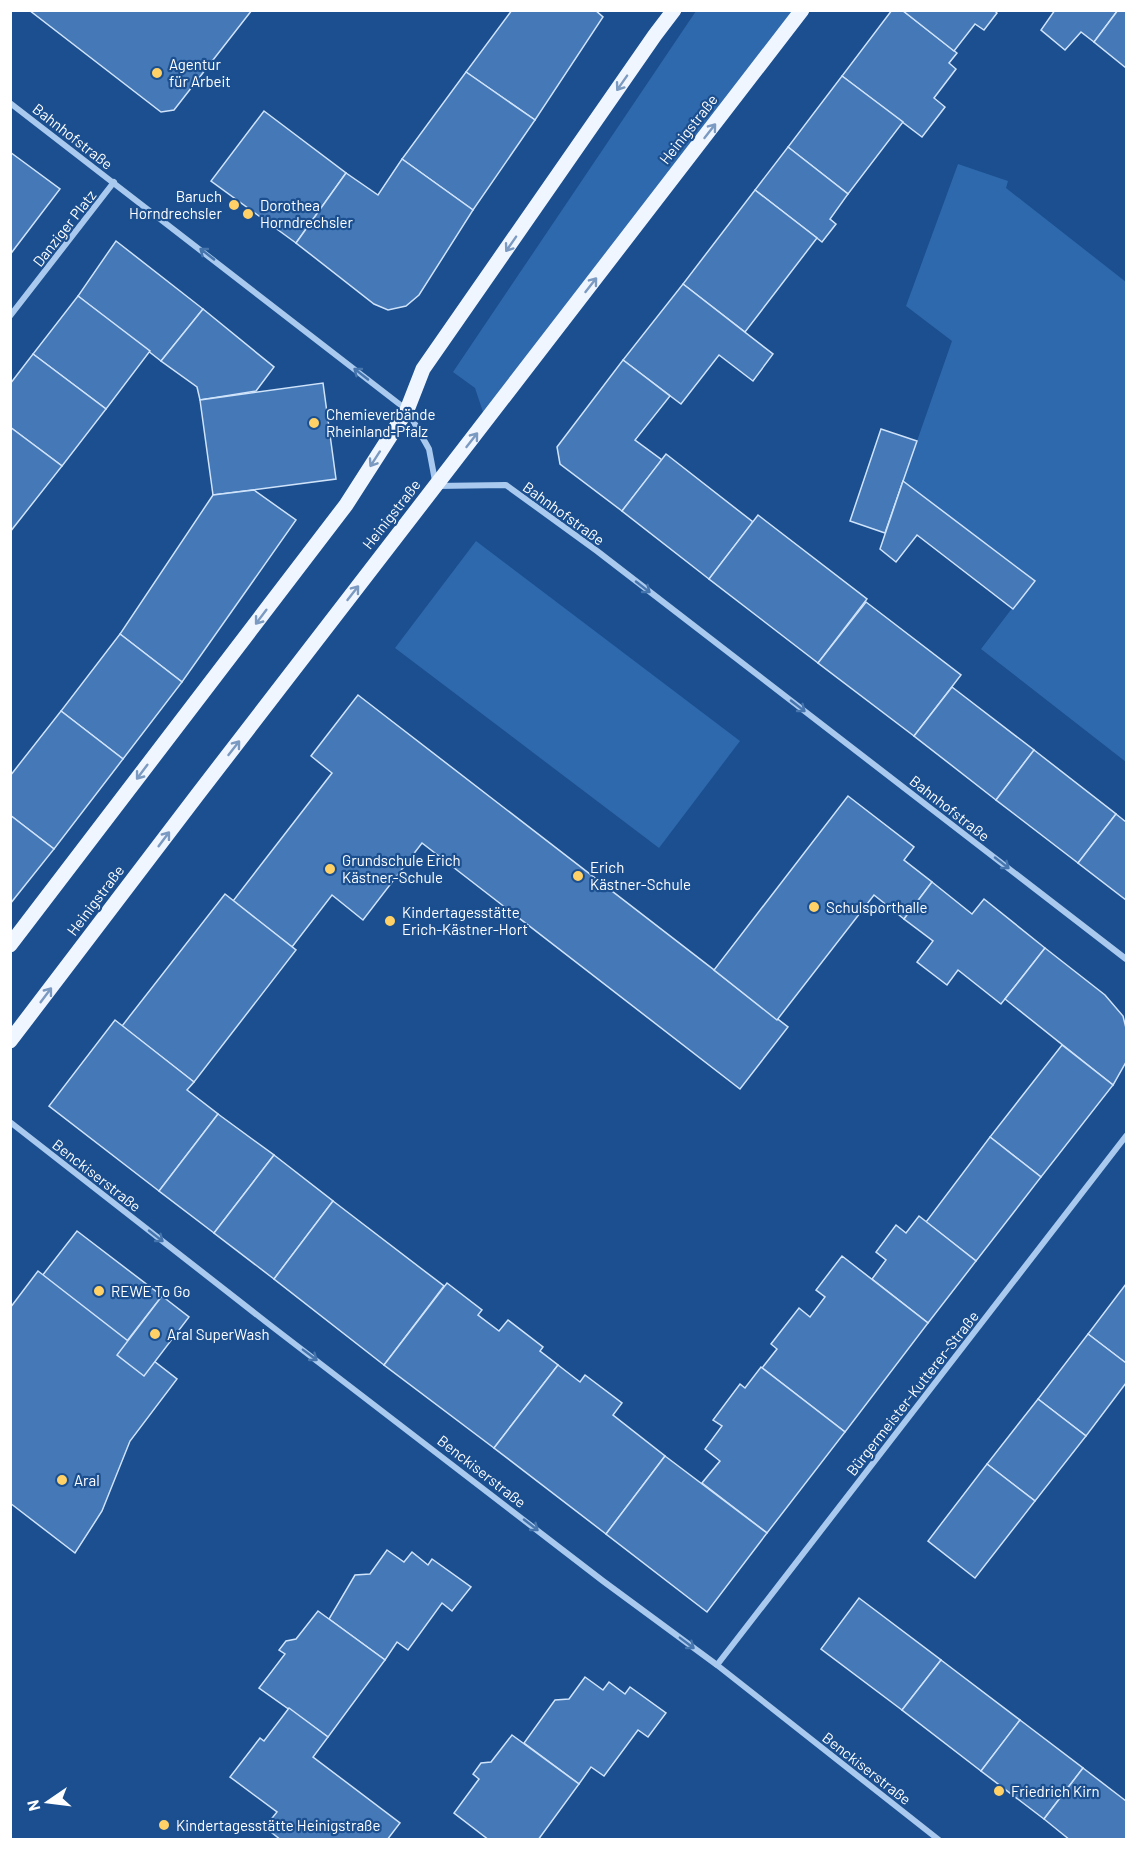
<svg xmlns="http://www.w3.org/2000/svg" width="1137" height="1850" font-family="Barlow,sans-serif">
  <style>
    .green { fill: #2e69ad }
    .building { fill: #4478b7; stroke: #cfe3fa; stroke-width: 1.5 }
    .lines { fill: none; stroke-linecap: round; stroke-linejoin: round }
    .minor { stroke: #a9c9ee; stroke-width: 6 }
    .primary { stroke: #f0f6ff; stroke-width: 15 }
    .oneway { stroke: #7b9ac1 }
    .oneway2 { stroke: #4674ac }
    .poi-dot { fill: #ffd166; stroke: #1b4f8f; stroke-width: 2 }
    .labels { text-anchor: middle; dominant-baseline: central; stroke-width: 4.5; stroke-linejoin: round; paint-order: stroke }
    .poi-label { font-size: 15px; fill: #fff; stroke: #1b4f8f; text-anchor: start }
    .street-label { font-size: 15px; fill: #fff; stroke: #1b4f8f }
  </style>
  <rect width="100%" height="100%" fill="#1b4f8f"/>
  <!-- green -->
  <g class="green">
    <polygon points="696,11 802,11 486,421 475,388 453,372"/>
    <polygon points="958,164 1008,181 1006,188 1126,282 1126,762 981,649 1033,581 903,481 952,341 906,306"/>
    <polygon points="476,541 740,741 659,848 395,648"/>
  </g>
  <!-- building -->
  <g class="building">
    <polygon points="29,10 252,10 174,110 161,112"/>
    <polygon points="512,10 595,10 603,17 535,120 466,72"/>
    <polygon points="892,10 902,10 957,53 949,63 956,69 934,98 945,107 922,137 842,76"/>
    <polygon points="902,10 994,10 997,13 984,30 975,24 954,51"/>
    <polygon points="1055,10 1118,10 1094,42 1081,32 1065,50 1041,30"/>
    <polygon points="1118,10 1126,10 1126,68 1094,42"/>
    <polygon points="466,72 535,120 473,210 402,159"/>
    <polygon points="842,76 903,122 848,194 788,147"/>
    <polygon points="264,111 346,173 296,243 211,181"/>
    <polygon points="788,147 848,194 830,219 836,224 822,242 755,190"/>
    <polygon points="10,152 60,189 12,252 10,250"/>
    <polygon points="402,159 473,210 419,295 406,306 388,310 374,304 296,243 346,173 378,195"/>
    <polygon points="755,190 817,238 745,332 683,284"/>
    <polygon points="116,241 203,309 161,361 78,296"/>
    <polygon points="683,284 773,354 753,381 719,355 681,404 623,360"/>
    <polygon points="78,296 150,351 106,409 33,354"/>
    <polygon points="203,309 274,367 256,391 200,400 197,387 161,361"/>
    <polygon points="33,354 106,409 62,466 10,427 10,384"/>
    <polygon points="623,360 670,396 635,440 662,460 622,511 560,464 557,447"/>
    <polygon points="323,383 336,479 213,495 200,400"/>
    <polygon points="10,427 62,466 10,532"/>
    <polygon points="881,429 917,441 885,533 850,521"/>
    <polygon points="666,454 753,522 709,579 622,511"/>
    <polygon points="903,481 1035,581 1013,609 917,535 896,562 880,549"/>
    <polygon points="254,490 296,520 182,682 120,634 213,495"/>
    <polygon points="758,515 867,599 818,663 709,579"/>
    <polygon points="866,602 961,675 914,736 818,663"/>
    <polygon points="120,634 182,682 123,759 61,711"/>
    <polygon points="952,687 1034,750 996,800 914,736"/>
    <polygon points="358,695 788,1027 740,1089 422,843 363,920 332,895 292,947 233,901 332,773 311,756"/>
    <polygon points="61,711 123,759 54,849 10,815 10,776"/>
    <polygon points="1034,750 1116,814 1078,863 996,800"/>
    <polygon points="848,796 914,847 904,860 932,882 904,919 874,895 777,1020 714,970"/>
    <polygon points="1116,814 1126,822 1126,900 1078,863"/>
    <polygon points="10,815 54,849 10,904"/>
    <polygon points="932,882 972,914 984,899 1045,948 1001,1004 958,970 947,985 917,962 933,941 904,919"/>
    <polygon points="225,894 296,950 194,1082 122,1026"/>
    <polygon points="1045,948 1105,995 1123,1016 1126,1028 1126,1062 1113,1085 1005,999"/>
    <polygon points="115,1020 194,1082 187,1090 218,1114 159,1191 49,1106"/>
    <polygon points="1062,1045 1113,1085 1041,1177 990,1137"/>
    <polygon points="218,1114 274,1155 214,1233 159,1191"/>
    <polygon points="990,1137 1041,1177 976,1261 926,1222"/>
    <polygon points="274,1155 333,1201 274,1279 214,1233"/>
    <polygon points="333,1201 444,1286 384,1365 274,1279"/>
    <polygon points="919,1216 976,1261 928,1323 872,1279 886,1260 876,1252 896,1225 906,1233"/>
    <polygon points="77,1231 162,1296 120,1350 35,1285"/>
    <polygon points="842,1256 928,1323 845,1432 762,1368 777,1349 771,1344 799,1308 810,1317 825,1297 816,1290"/>
    <polygon points="38,1271 177,1379 130,1441 102,1511 75,1553 10,1503 10,1308"/>
    <polygon points="447,1283 482,1310 478,1315 499,1331 508,1320 543,1347 540,1351 558,1365 494,1448 384,1365"/>
    <polygon points="1126,1284 1126,1363 1088,1334"/>
    <polygon points="162,1296 189,1317 144,1376 117,1355"/>
    <polygon points="1088,1334 1126,1363 1126,1383 1086,1436 1038,1399"/>
    <polygon points="558,1365 580,1382 585,1375 622,1403 613,1415 665,1456 606,1534 494,1448"/>
    <polygon points="761,1367 845,1432 767,1533 702,1483 720,1461 705,1449 722,1426 713,1420 740,1384 745,1388"/>
    <polygon points="1038,1399 1086,1436 1035,1501 987,1464"/>
    <polygon points="665,1456 767,1533 707,1612 606,1534"/>
    <polygon points="987,1464 1035,1501 975,1578 928,1541"/>
    <polygon points="387,1550 404,1562 412,1552 428,1565 432,1559 471,1587 452,1611 442,1603 408,1650 397,1642 385,1660 329,1619 355,1575 370,1574"/>
    <polygon points="859,1598 941,1660 902,1710 821,1649"/>
    <polygon points="318,1611 385,1660 328,1737 259,1688 285,1654 279,1650 286,1641 296,1639"/>
    <polygon points="941,1660 1020,1720 981,1771 902,1710"/>
    <polygon points="585,1677 603,1690 609,1682 625,1694 630,1687 666,1713 648,1737 638,1730 604,1776 591,1767 579,1784 524,1743 555,1700 569,1699"/>
    <polygon points="289,1708 328,1737 313,1757 400,1823 387,1840 281,1840 271,1832 269,1822 277,1812 230,1777 260,1738 264,1741"/>
    <polygon points="1020,1720 1083,1768 1044,1819 981,1771"/>
    <polygon points="512,1735 579,1784 538,1840 489,1840 454,1813 479,1779 473,1774 481,1763 491,1762"/>
    <polygon points="1083,1768 1126,1801 1126,1840 1070,1840 1044,1819"/>
  </g>
  <g class="lines">
    <!-- minor -->
    <g class="minor">
      <polyline points="10,103 407,410 429,449 436,486 506,485 597,551 1126,959"/>
      <polyline points="10,316 114,182"/>
      <polyline points="10,1122 270,1325 603,1581 717,1665 939,1840"/>
      <polyline points="717,1665 1126,1136"/>
    </g>
    <!-- primary -->
    <g class="primary">
      <polyline points="10,945 346,505 407,410 423,369 655,35 674,10"/>
      <polyline points="10,1041 198,794 802,10"/>
    </g>
  </g>
  <!-- one-way arrows -->
  <defs><path id="oneway-shaft" d="M-6 0H5M1.5-3L5.5 0L1.5 3" fill="none" stroke-width="1.6" stroke-linecap="round" stroke-linejoin="round" transform="scale(1.5)"/></defs>
  <g class="oneway">
    <use href="#oneway-shaft" transform="translate(622 83) rotate(125)"/>
    <use href="#oneway-shaft" transform="translate(710 131) rotate(-52)"/>
    <use href="#oneway-shaft" transform="translate(511 244) rotate(125)"/>
    <use href="#oneway-shaft" transform="translate(591 285) rotate(-52)"/>
    <use href="#oneway-shaft" transform="translate(472 440) rotate(-52)"/>
    <use href="#oneway-shaft" transform="translate(375 459) rotate(123)"/>
    <use href="#oneway-shaft" transform="translate(353 593) rotate(-52)"/>
    <use href="#oneway-shaft" transform="translate(261 617) rotate(127)"/>
    <use href="#oneway-shaft" transform="translate(234 748) rotate(-52)"/>
    <use href="#oneway-shaft" transform="translate(142 772) rotate(127)"/>
    <use href="#oneway-shaft" transform="translate(164 839) rotate(-53)"/>
    <use href="#oneway-shaft" transform="translate(46 995) rotate(-53)"/>
  </g>
  <g class="oneway2">
    <use href="#oneway-shaft" transform="translate(207 254) rotate(-142)"/>
    <use href="#oneway-shaft" transform="translate(361 374) rotate(-142)"/>
    <use href="#oneway-shaft" transform="translate(643 587) rotate(38)"/>
    <use href="#oneway-shaft" transform="translate(798 706) rotate(38)"/>
    <use href="#oneway-shaft" transform="translate(1002 863) rotate(38)"/>
    <use href="#oneway-shaft" transform="translate(156 1236) rotate(38)"/>
    <use href="#oneway-shaft" transform="translate(310 1355) rotate(37)"/>
    <use href="#oneway-shaft" transform="translate(531 1525) rotate(38)"/>
    <use href="#oneway-shaft" transform="translate(687 1643) rotate(37)"/>
  </g>
  <!-- markers -->
  <g class="poi-dot">
    <circle cx="157" cy="73" r="6"/>
    <circle cx="234" cy="205" r="6"/>
    <circle cx="248" cy="214" r="6"/>
    <circle cx="314" cy="423" r="6"/>
    <circle cx="330" cy="869" r="6"/>
    <circle cx="578" cy="876" r="6"/>
    <circle cx="814" cy="907" r="6"/>
    <circle cx="390" cy="921" r="6"/>
    <circle cx="99" cy="1291" r="6"/>
    <circle cx="155" cy="1334" r="6"/>
    <circle cx="62" cy="1480" r="6"/>
    <circle cx="999" cy="1791" r="6"/>
    <circle cx="164" cy="1825" r="6"/>
  </g>
  <g class="labels">
    <!-- poi labels -->
    <g class="poi-label">
      <text x="169" y="64">Agentur<tspan x="169" dy="17">für Arbeit</tspan></text>
      <text x="222" y="196" text-anchor="end">Baruch<tspan x="222" dy="17">Horndrechsler</tspan></text>
      <text x="260" y="205">Dorothea<tspan x="260" dy="17">Horndrechsler</tspan></text>
      <text x="326" y="414">Chemieverbände<tspan x="326" dy="17">Rheinland-Pfalz</tspan></text>
      <text x="342" y="860">Grundschule Erich<tspan x="342" dy="17">Kästner-Schule</tspan></text>
      <text x="590" y="867">Erich<tspan x="590" dy="17">Kästner-Schule</tspan></text>
      <text x="826" y="907">Schulsporthalle</text>
      <text x="402" y="912">Kindertagesstätte<tspan x="402" dy="17">Erich-Kästner-Hort</tspan></text>
      <text x="111" y="1291">REWE To Go</text>
      <text x="167" y="1334">Aral SuperWash</text>
      <text x="74" y="1480">Aral</text>
      <text x="1011" y="1791">Friedrich Kirn</text>
      <text x="176" y="1825">Kindertagesstätte Heinigstraße</text>
    </g>
    <!-- street labels -->
    <g class="street-label">
      <text transform="translate(688 129) rotate(-52)">Heinigstraße</text>
      <text transform="translate(73 136) rotate(38)">Bahnhofstraße</text>
      <text transform="translate(64 228) rotate(-52)">Danziger Platz</text>
      <text transform="translate(564 513) rotate(36)">Bahnhofstraße</text>
      <text transform="translate(391 514) rotate(-52)">Heinigstraße</text>
      <text transform="translate(950 808) rotate(38)">Bahnhofstraße</text>
      <text transform="translate(95 900) rotate(-53)">Heinigstraße</text>
      <text transform="translate(97 1175) rotate(38)">Benckiserstraße</text>
      <text transform="translate(912 1393) rotate(-52)">Bürgermeister-Kutterer-Straße</text>
      <text transform="translate(482 1471) rotate(38)">Benckiserstraße</text>
      <text transform="translate(867 1768) rotate(38)">Benckiserstraße</text>
    </g>
  </g>
  <!-- border -->
  <rect width="1137" height="1850" fill="none" stroke="#ffffff" stroke-width="24"/>
  <!-- north arrow -->
  <g transform="translate(48 1802) rotate(256)" stroke="#1b4f8f" stroke-width="4.5" paint-order="stroke">
  <path d="M0-4.5L10 22L0 15L-10 22Z" fill="#ffffff"/>
  <text y="-9" font-size="16" font-weight="bold" text-anchor="middle" fill="#ffffff">N</text>
  </g>
</svg>
